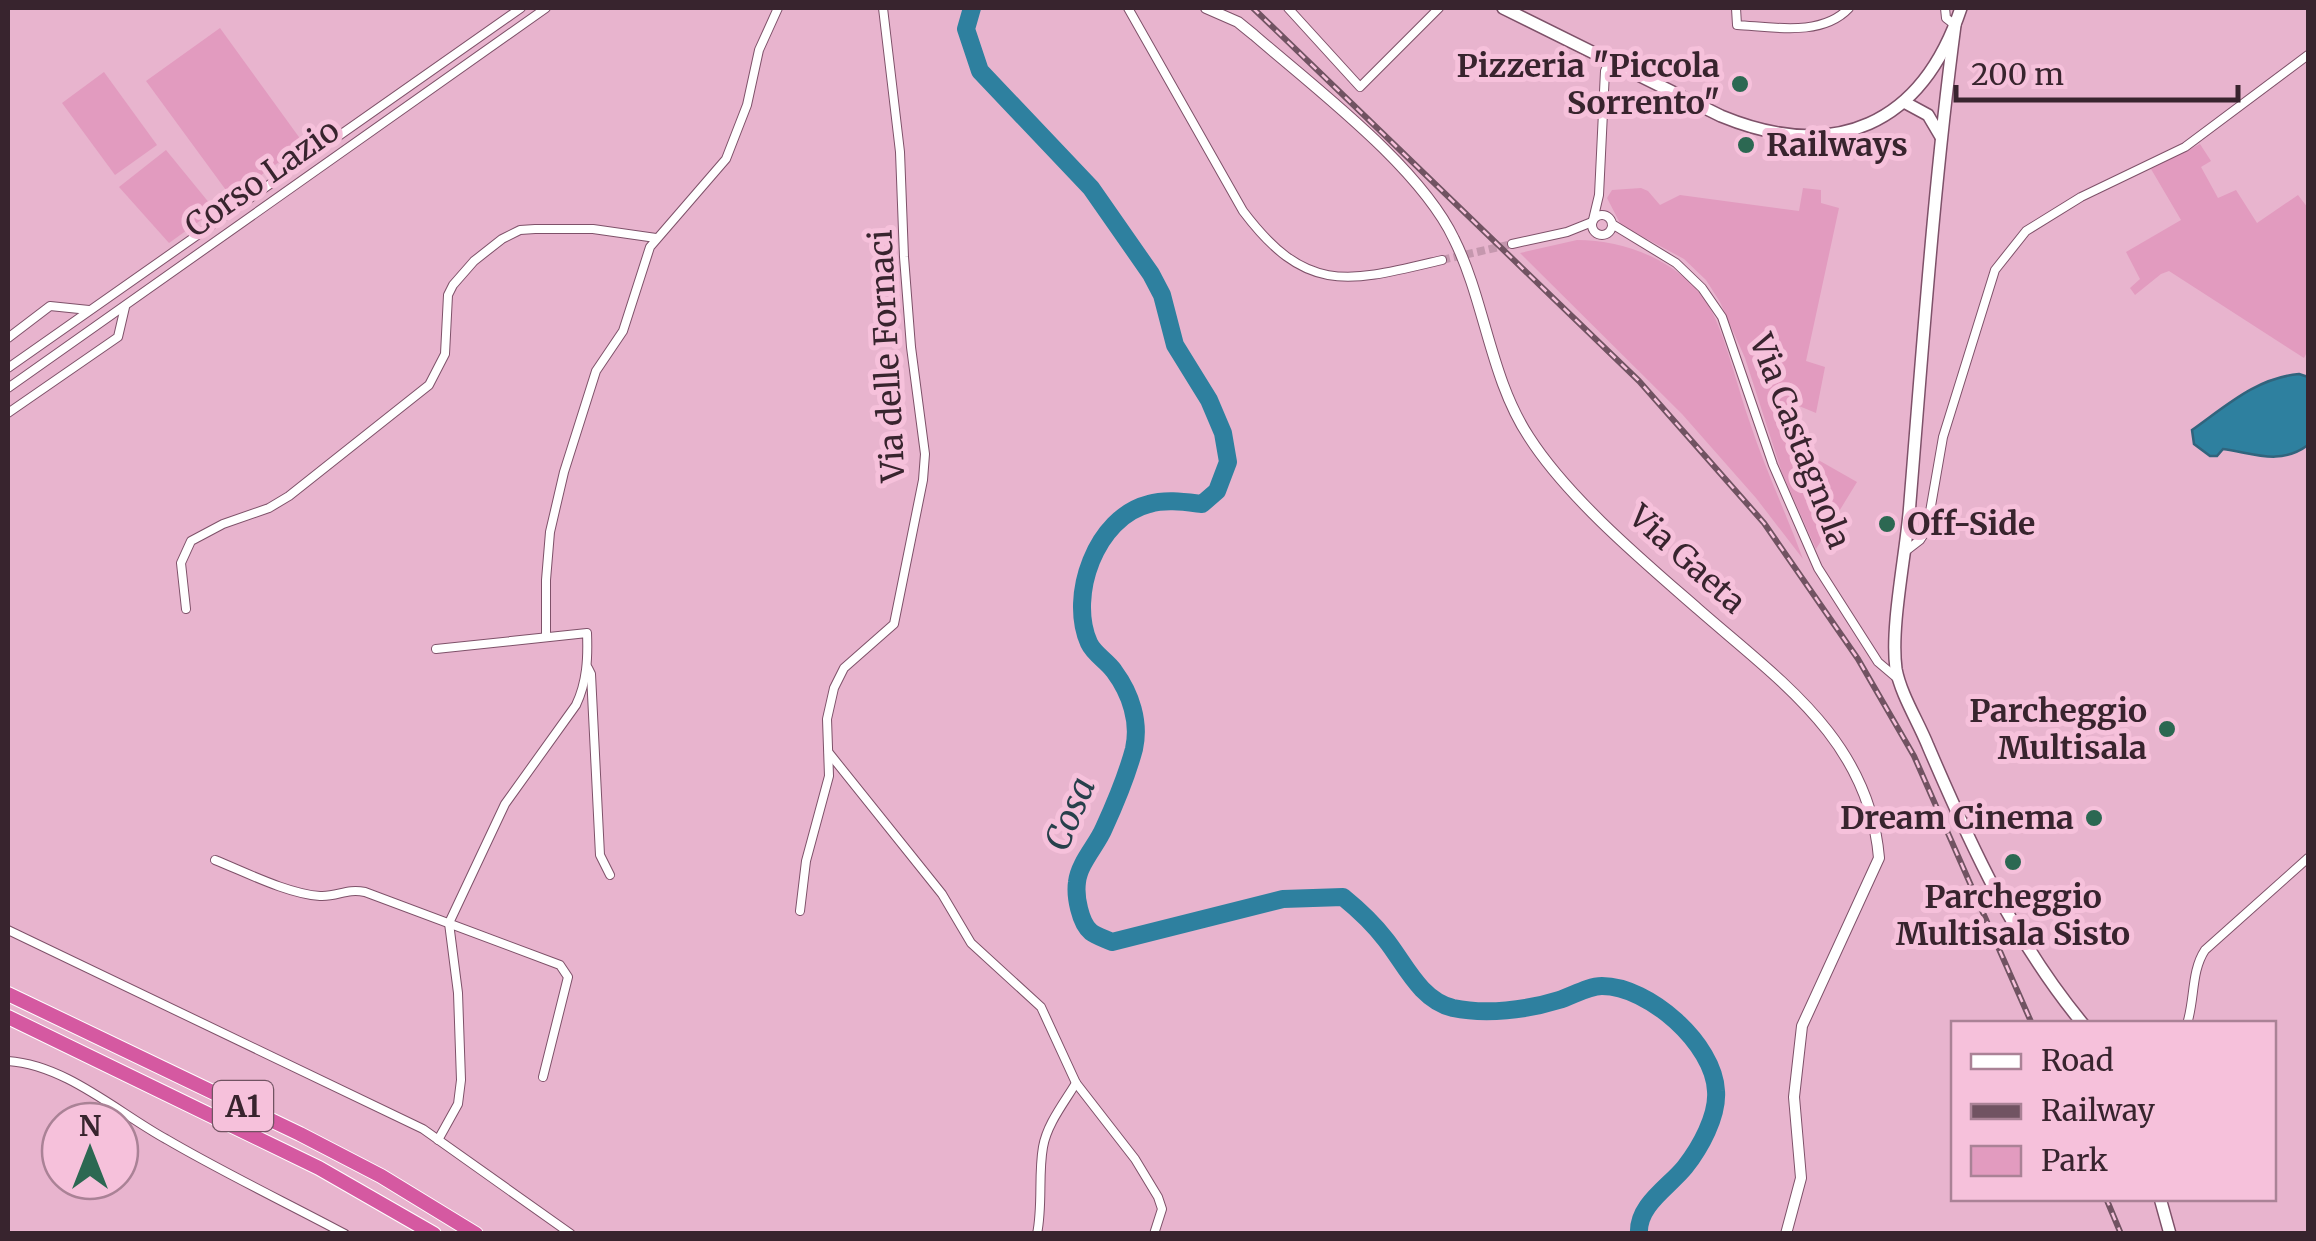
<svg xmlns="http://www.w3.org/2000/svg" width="2316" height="1241" font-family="Merriweather,serif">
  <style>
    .green { fill: #e29bbf }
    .water { fill: #2e809f; stroke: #31647d; stroke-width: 2.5 }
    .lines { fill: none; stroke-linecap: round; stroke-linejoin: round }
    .river { stroke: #2e809f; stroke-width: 18 }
    .minor-tunnel { stroke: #c597ae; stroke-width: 8; stroke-dasharray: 8 4; stroke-linecap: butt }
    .minor-casing { stroke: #7e5169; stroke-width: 10 }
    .tertiary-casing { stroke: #7e5169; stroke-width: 12 }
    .secondary-casing { stroke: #7e5169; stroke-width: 14 }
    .motorway-casing { stroke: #fff; stroke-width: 16 }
    .minor { stroke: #fff; stroke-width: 8 }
    .tertiary { stroke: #fff; stroke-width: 10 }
    .secondary { stroke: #fff; stroke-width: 11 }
    .motorway { stroke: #d559a1; stroke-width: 14 }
    .rail-casing { stroke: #715362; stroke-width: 6 }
    .rail { stroke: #f6c1db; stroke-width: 2.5; stroke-dasharray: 8; stroke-linecap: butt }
    .poi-dot { fill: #2c6852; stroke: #f6c1db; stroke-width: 4 }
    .labels { text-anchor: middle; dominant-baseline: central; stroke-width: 10; stroke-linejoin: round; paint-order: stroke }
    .shield { fill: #f6c1db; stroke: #715362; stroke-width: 2.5 }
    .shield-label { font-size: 30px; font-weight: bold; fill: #38242e }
    .poi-label { font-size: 32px; font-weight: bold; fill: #38242e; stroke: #f6c1db; text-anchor: end }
    .street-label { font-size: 32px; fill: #38242e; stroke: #f6c1db }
    .water-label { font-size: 35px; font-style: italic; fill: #27404b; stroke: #f6c1db }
  </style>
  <rect width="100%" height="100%" fill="#e8b4ce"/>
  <!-- green -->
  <g class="green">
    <polygon points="220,28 304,144 231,197 146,81"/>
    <polygon points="104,72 157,145 115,175 62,103"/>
    <polygon points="2200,144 2211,161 2201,167 2218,198 2236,190 2257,223 2298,195 2308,208 2308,350 2304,358 2169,271 2161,274 2135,295 2130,288 2140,279 2126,252 2181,220 2151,169"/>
    <polygon points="166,150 215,210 169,243 119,187"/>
    <polygon points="1641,188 1648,191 1660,205 1680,195 1799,211 1803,188 1821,190 1821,203 1839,208 1806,361 1825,367 1816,413 1799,406 1788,433 1810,443 1806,453 1857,482 1816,549 1782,473 1745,358 1720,302 1706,280 1684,259 1621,225 1607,198 1612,190"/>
    <path d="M1577,240c55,0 116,27 139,80 14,33 22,69 34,103 15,46 36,90 53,136l-47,-61 -74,-84 -162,-161z"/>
  </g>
  <!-- water -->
  <path class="water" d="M2299,374l9,3v68c-28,21 -55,8 -85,4l-6,7h-7l-16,-12 -2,-14c34,-24 64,-52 107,-56z"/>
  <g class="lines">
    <!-- river -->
    <path class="river" d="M972,8l-6,21 14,42 111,117 60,86 11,21 13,50 34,55 14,33 5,29 -11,29 -15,13c-17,-2 -36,-5 -53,0 -53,13 -81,92 -60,139 5,11 18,18 25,28 17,23 26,51 20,78 -7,26 -19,55 -30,79 -7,17 -25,35 -27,54 -2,14 3,41 14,50 5,4 15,7 21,10l171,-43 60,-2c16,13 30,26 43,43 19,24 34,60 67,68 33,7 74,2 106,-8 13,-4 29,-14 43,-14 47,0 112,58 114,105 2,25 -16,57 -31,76 -16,20 -48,38 -46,67"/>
    <!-- minor-tunnel -->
    <polyline class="minor-tunnel" points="1442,260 1512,244"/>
    <!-- minor casing -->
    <g class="minor-casing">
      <g id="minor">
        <path d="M1128,8l115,203c64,85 106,71 199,49"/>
        <polyline points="1288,8 1360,87 1439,8"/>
        <path d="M1736,8l1,17c36,2 85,12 112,-17"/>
        <polyline points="1945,8 1946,18 1955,25"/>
        <circle cx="1602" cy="225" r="10"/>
        <polyline points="1593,220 1599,195 1605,71 1609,61"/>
        <polyline points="1612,224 1676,263 1702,288 1722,317 1773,465 1818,568 1878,662 1898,679"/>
        <polyline points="1512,244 1567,232 1592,222"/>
        <polyline points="8,338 50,306 89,310"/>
        <polyline points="8,368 521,8"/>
        <polyline points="8,388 546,8"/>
        <polyline points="8,413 118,337 125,307"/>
        <polyline points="1907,550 1920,540 1927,529 1943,437 1995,270 2026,231 2081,197 2185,147 2308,55"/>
        <polyline points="186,609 181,563 191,541 223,524 269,508 289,496 429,385 445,354 448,295 453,285 474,261 502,239 520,230 535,229 593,229 656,238"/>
        <polyline points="546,636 546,580 550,532 564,472 596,371 623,331 650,247 726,159 747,105 759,50 778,8"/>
        <path d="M436,649l151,-16c1,25 0,49 -11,72l-71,99 -56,119 9,70 3,87 -3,24 -20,36"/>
        <polyline points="588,668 591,674 600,855 610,875"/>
        <polyline points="829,753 942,894 971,943 1041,1007 1076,1083 1135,1159 1158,1197 1162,1209 1154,1234"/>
        <path d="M215,860c30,12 73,34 105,36 18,1 26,-8 45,-4l195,73 8,12 -25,100"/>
        <polyline points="800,911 806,861 829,776 827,719 834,688 844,668 894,624 923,480 925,454 911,347 904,257 900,152 883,8"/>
        <polyline points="8,930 423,1129 571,1234"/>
        <path d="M2187,1024c8,-25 4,-53 18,-74l103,-92"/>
        <path d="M8,1061c58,4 109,51 158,78 58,34 119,63 179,95"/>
        <path d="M1037,1234c6,-29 1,-59 6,-87 4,-23 21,-44 33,-64"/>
      </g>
    </g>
    <!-- tertiary casing -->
    <g class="tertiary-casing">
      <path id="tertiary" d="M1206,8l32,14 16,13c61,53 166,132 200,204 31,62 36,139 75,198 39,61 114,124 169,172 81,71 171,131 181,249l-77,168 -8,71 7,81 -15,56"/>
    </g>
    <!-- secondary casing -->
    <g class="secondary-casing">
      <g id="secondary">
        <path d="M1503,8l218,108c114,47 201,9 240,-108"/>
        <path d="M1955,25c-21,159 -32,318 -45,477 -3,48 -20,123 -14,167 5,26 22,52 32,77 42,98 86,195 155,278"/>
        <polyline points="1904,102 1928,115 1941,137"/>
        <polyline points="2160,1198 2170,1234"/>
      </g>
    </g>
    <!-- motorway casing -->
    <g class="motorway-casing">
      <g id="motorway">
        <polyline points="8,994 300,1134 381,1176 476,1234"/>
        <polyline points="8,1017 319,1168 434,1234"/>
      </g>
    </g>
    <!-- minor -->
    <use href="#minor" class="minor"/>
    <!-- tertiary -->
    <use href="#tertiary" class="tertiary"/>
    <!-- secondary -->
    <use href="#secondary" class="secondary"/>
    <!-- motorway -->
    <use href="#motorway" class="motorway"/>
    <!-- rail casing -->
    <g class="rail-casing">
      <g id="rail">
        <polyline points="1253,8 1639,381 1764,523 1858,659 1914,756 2032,1024"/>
        <polyline points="2106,1198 2121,1234"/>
      </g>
    </g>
    <!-- rail -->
    <use href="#rail" class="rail"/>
  </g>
  <!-- markers -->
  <g class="poi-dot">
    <circle cx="1740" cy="84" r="10"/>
    <circle cx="1746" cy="145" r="10"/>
    <circle cx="1887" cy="524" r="10"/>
    <circle cx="2167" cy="729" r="10"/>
    <circle cx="2094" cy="818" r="10"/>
    <circle cx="2013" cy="862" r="10"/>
  </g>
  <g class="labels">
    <!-- shield labels -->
    <rect class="shield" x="213" y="1081" width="60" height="50" rx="8"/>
    <g class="shield-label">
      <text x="243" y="1106">A1</text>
    </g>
    <!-- poi labels -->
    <g class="poi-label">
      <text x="1720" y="66">Pizzeria "Piccola<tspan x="1720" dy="37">Sorrento"</tspan></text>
      <text x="1766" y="145" text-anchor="start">Railways</text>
      <text x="1907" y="524" text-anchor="start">Off-Side</text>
      <text x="2147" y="711">Parcheggio<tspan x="2147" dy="37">Multisala</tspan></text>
      <text x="2074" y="818">Dream Cinema</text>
      <text x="2013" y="897" text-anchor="middle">Parcheggio<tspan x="2013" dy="37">Multisala Sisto</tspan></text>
    </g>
    <!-- street labels -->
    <g class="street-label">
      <text transform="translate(262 178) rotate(-35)">Corso Lazio</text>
      <text transform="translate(887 356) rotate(-93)">Via delle Fornaci</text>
      <text transform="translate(1800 441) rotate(69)">Via Castagnola</text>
      <text transform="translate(1687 559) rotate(42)">Via Gaeta</text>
    </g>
    <!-- water labels -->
    <g class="water-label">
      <text transform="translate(1070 814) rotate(-67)">Cosa</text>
    </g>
  </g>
  <!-- border -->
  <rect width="2316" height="1241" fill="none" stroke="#38242e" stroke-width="20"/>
  <!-- legend -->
  <rect x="1951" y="1021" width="325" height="180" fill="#f6c1db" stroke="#aa8296" stroke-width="2.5"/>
  <rect x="1971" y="1054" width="50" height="15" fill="#ffffff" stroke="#aa8296" stroke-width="2.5"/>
  <text x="2041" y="1071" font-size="30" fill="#38242e">Road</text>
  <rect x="1971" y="1104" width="50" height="15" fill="#715362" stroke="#aa8296" stroke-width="2.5"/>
  <text x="2041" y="1121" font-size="30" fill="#38242e">Railway</text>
  <rect x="1971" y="1146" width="50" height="30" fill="#e29bbf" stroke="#aa8296" stroke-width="2.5"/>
  <text x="2041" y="1171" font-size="30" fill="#38242e">Park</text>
  <!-- north arrow -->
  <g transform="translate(90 1151)"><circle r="48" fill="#f6c1db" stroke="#aa8296" stroke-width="2.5"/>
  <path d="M0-8L18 38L0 25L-18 38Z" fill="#2c6852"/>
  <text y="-15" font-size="28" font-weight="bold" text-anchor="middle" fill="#38242e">N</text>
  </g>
  <!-- scale -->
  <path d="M1956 85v15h282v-15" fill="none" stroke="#38242e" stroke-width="5"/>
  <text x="1971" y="85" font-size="30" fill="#38242e" stroke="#f6c1db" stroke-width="8" paint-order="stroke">200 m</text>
</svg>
